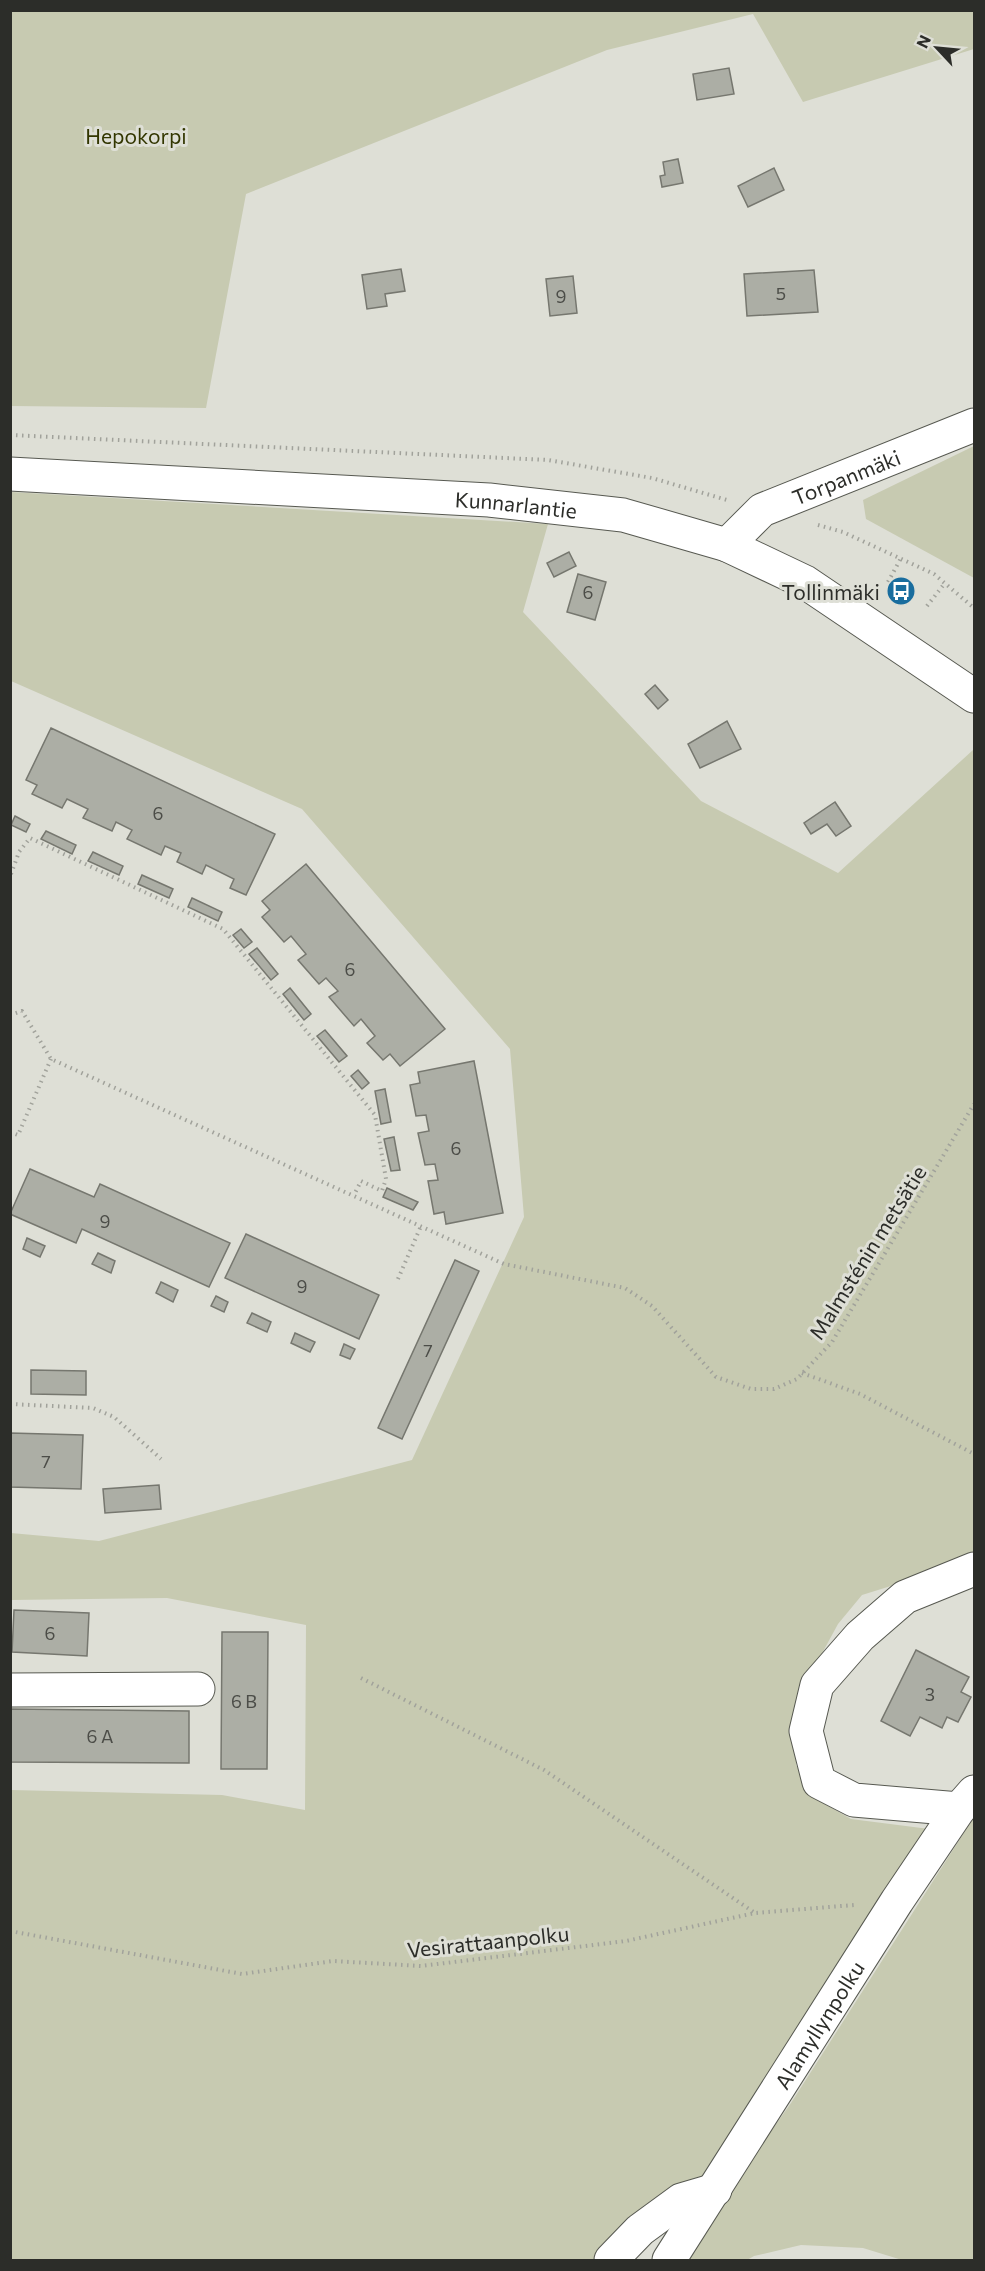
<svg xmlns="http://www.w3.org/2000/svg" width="985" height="2271" font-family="Commissioner,sans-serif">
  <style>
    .green { fill: #c7cab1 }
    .building { fill: #acaea5; stroke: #76776f; stroke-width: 1.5 }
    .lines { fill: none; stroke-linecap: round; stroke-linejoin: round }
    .minor-casing { stroke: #575951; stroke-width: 35 }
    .major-casing { stroke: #575951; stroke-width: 35 }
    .path { stroke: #a1a29b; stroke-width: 4; stroke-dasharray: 1.5 4.5; stroke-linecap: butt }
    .minor { stroke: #fff; stroke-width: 33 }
    .major { stroke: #fff; stroke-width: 33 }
    .labels { text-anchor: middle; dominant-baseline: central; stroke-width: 6; stroke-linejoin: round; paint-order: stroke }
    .number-label { font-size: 18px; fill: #4c4d48 }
    .park-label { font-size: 21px; fill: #323600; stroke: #dedfd6 }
    .street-label { font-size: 21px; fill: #2c2d29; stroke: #dedfd6 }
    .poi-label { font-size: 21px; fill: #2c2d29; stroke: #dedfd6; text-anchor: end }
  </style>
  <rect width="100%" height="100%" fill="#dedfd6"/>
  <!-- green -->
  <g class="green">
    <polygon points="11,10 974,10 974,49 803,102 753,14 607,50 246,194 206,408 11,406"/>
    <polygon points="974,446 974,578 866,519 863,500"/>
    <polygon points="11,492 548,524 523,612 701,801 838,873 973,750 974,754 974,1560 862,1595 838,1624 808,1679 797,1709 796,1765 814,1798 851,1819 937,1830 729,2158 596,2260 11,2260 11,1790 222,1795 305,1810 306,1625 167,1598 11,1600 11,1533 99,1541 412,1460 524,1217 510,1049 302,809 11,681"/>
    <polygon points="974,1817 974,2260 902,2260 863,2248 801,2245 754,2256 747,2260 685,2260 738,2178 791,2103"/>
  </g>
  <!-- building -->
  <g class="building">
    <polygon points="729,68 734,94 697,100 693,74"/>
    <polygon points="678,159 683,183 662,187 660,176 665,175 663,162"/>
    <polygon points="774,168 784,190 748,207 738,186"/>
    <polygon points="401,269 405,291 385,294 387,306 367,309 362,275"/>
    <polygon points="814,270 818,312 747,316 744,274"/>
    <polygon points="573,276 577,313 550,316 546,279"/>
    <polygon points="569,552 576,566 554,577 547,563"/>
    <polygon points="578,574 606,582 595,620 567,612"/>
    <polygon points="655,685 668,700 658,709 645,694"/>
    <polygon points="727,721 741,749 700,768 688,744"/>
    <polygon points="51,728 275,834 246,895 230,888 234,879 206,865 202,874 177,862 181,853 165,846 161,855 127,839 132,830 116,822 112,831 83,818 88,809 67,799 62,808 32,794 37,785 26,780"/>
    <polygon points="835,802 851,826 836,836 827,824 811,834 804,823"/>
    <polygon points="15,816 30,824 26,832 11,825"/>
    <polygon points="46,831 76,845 72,854 41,839"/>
    <polygon points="93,852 123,866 119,875 88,861"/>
    <polygon points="306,864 445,1029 400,1066 390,1054 383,1060 367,1043 375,1036 361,1019 354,1026 329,997 338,991 326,978 319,984 298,960 306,954 291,936 284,942 262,917 270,910 262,901"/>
    <polygon points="142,875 173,889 169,898 138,884"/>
    <polygon points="192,898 222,912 218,921 188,907"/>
    <polygon points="241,929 252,942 244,948 233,935"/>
    <polygon points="257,948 278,974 271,980 249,954"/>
    <polygon points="290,988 311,1014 304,1020 283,994"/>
    <polygon points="325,1030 347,1056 339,1062 317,1036"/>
    <polygon points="474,1061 503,1213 446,1224 444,1212 434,1214 428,1181 438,1180 435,1164 425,1165 418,1133 429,1131 426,1115 416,1116 410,1085 420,1083 418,1072"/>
    <polygon points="358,1070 369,1083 362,1089 351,1076"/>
    <polygon points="385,1089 391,1122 381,1124 375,1091"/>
    <polygon points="394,1137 400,1170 391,1171 384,1139"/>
    <polygon points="30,1169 94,1197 100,1184 230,1243 209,1287 82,1229 76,1243 10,1214"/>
    <polygon points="387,1188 418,1202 413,1210 383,1197"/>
    <polygon points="246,1234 379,1295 359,1339 225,1278"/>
    <polygon points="27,1238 45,1246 40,1257 23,1249"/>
    <polygon points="98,1253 115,1261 111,1273 92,1264"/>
    <polygon points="455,1260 479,1271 402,1439 378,1428"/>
    <polygon points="161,1282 178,1290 173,1302 156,1293"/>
    <polygon points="216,1296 228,1302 224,1312 211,1306"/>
    <polygon points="252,1313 271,1322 267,1332 247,1323"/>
    <polygon points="295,1333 315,1342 310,1352 291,1343"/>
    <polygon points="344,1344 355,1349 350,1359 340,1355"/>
    <polygon points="31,1370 86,1371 86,1395 31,1394"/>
    <polygon points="10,1433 83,1435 81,1489 10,1487"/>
    <polygon points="159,1485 161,1509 105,1513 103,1489"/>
    <polygon points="14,1610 89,1613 87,1656 12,1652"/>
    <polygon points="222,1632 268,1632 267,1769 221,1769"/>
    <polygon points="916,1650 969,1677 961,1692 971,1697 958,1722 947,1717 942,1728 920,1717 910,1736 881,1721"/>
    <polygon points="10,1709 189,1711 189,1763 10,1762"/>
  </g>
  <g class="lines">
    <!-- minor casing -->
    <g class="minor-casing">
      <g id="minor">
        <path id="s1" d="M727,545l35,-35 212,-85"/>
        <polyline points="10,1690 198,1689"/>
        <polyline points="959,1809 854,1800 819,1782 806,1731 817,1685 860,1636 905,1597 974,1569"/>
        <polyline points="611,2260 640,2230 681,2200 715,2190"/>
        <path id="s2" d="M669,2260l228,-359 62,-92 15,-17"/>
      </g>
    </g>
    <!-- major casing -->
    <g class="major-casing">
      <g id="major">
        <path id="s3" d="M10,474l479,26 134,15 104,30 78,37 169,114"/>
      </g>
    </g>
    <!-- path -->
    <g class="path">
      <polyline points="10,435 548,460 652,478 727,500"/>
      <polyline points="818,525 843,532 934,574 974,608"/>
      <polyline points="888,582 901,558"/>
      <polyline points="927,606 945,583"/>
      <polyline points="11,874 19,852 30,838 223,929 375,1115 386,1179 382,1191 361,1181 354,1195"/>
      <polyline points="10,1015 22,1011 51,1059 504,1264 625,1288 652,1306 716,1377 751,1389 774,1389 797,1379 832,1342 974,1104"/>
      <polyline points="10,1132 18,1135 51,1059"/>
      <polyline points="398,1279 421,1226"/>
      <polyline points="802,1373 860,1394 974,1454"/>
      <polyline points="10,1404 93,1408 114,1417 161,1459"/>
      <polyline points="361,1678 544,1770 755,1913"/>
      <polyline points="10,1931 242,1974 333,1961 421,1966 626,1941 755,1913 854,1905"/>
    </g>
    <!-- minor -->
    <use href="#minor" class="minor"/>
    <!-- major -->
    <use href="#major" class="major"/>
  </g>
  <!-- icons -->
  <defs>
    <g id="bus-disc" transform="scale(1.5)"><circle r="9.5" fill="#196d9e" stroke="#dedfd6"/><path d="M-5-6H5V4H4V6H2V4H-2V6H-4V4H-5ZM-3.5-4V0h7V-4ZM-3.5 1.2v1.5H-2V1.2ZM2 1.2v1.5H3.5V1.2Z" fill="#fff"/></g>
  </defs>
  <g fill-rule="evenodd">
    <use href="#bus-disc" x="901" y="591"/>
  </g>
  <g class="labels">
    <!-- number labels -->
    <g class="number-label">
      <text x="781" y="293">5</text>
      <text x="561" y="296">9</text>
      <text x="588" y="592">6</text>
      <text x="158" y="813">6</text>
      <text x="350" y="969">6</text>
      <text x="456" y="1148">6</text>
      <text x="105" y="1221">9</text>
      <text x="302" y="1286">9</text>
      <text x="428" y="1350">7</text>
      <text x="46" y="1461">7</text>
      <text x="50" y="1633">6</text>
      <text x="930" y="1694">3</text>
      <text x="244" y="1701">6 B</text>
      <text x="100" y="1736">6 A</text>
    </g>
    <!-- park labels -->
    <g class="park-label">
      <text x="136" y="135">Hepokorpi</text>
    </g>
    <!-- street labels -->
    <g class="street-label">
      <text stroke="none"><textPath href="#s1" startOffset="140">Torpanmäki</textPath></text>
      <text stroke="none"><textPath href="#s3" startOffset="507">Kunnarlantie</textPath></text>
      <text transform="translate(867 1252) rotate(-58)">Malmsténin metsätie</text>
      <text transform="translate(488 1941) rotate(-6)">Vesirattaanpolku</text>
      <text stroke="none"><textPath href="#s2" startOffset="279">Alamyllynpolku</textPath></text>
    </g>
    <!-- poi labels -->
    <g class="poi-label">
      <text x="880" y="591">Tollinmäki</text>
    </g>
  </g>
  <!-- border -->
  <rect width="985" height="2271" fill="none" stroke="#2c2d29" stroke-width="24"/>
  <!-- north arrow -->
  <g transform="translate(937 48) rotate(296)" stroke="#dedfd6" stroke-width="4.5" paint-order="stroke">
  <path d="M0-4.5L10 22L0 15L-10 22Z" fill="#2c2d29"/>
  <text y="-9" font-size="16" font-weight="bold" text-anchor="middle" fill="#2c2d29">N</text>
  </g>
</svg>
